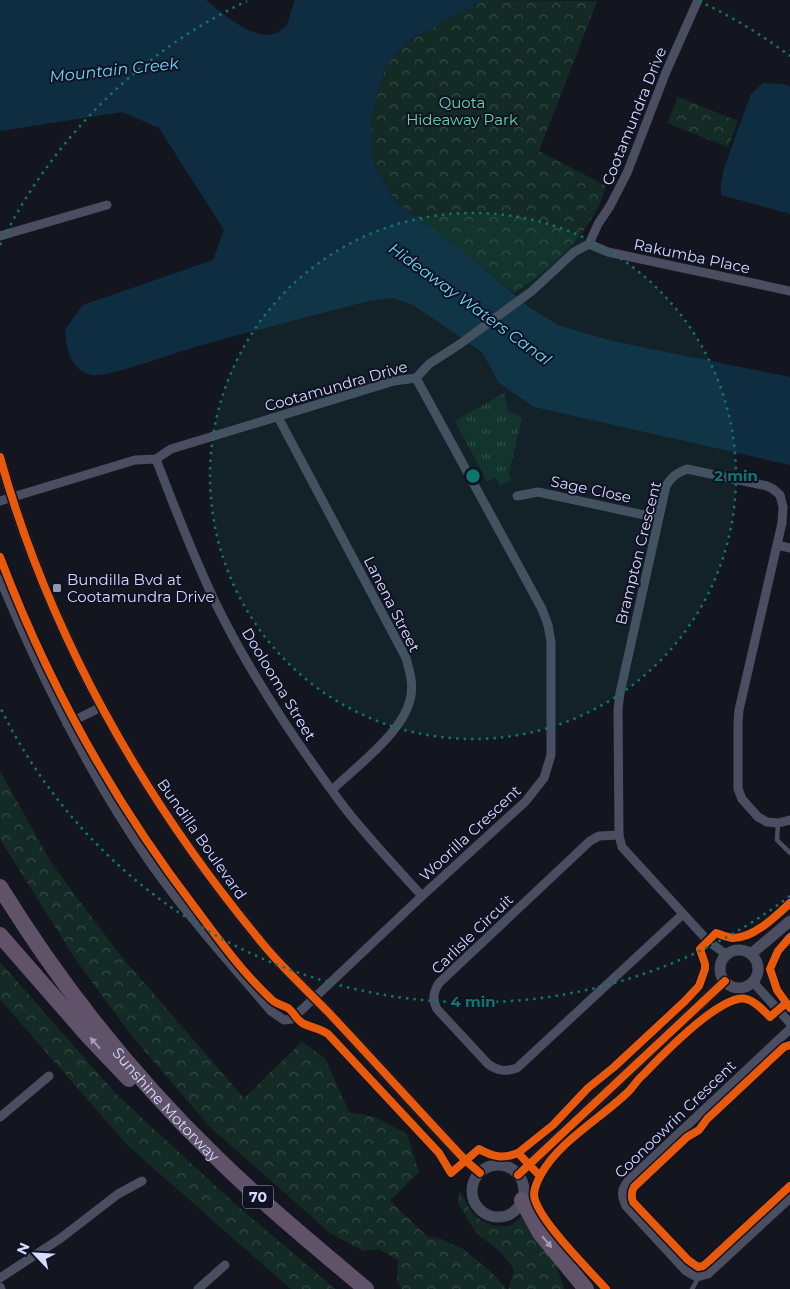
<svg xmlns="http://www.w3.org/2000/svg" width="790" height="1289" font-family="Montserrat,sans-serif">
  <style>
    .grass { fill: url(#grass-tufts) }
    .forest { fill: url(#forest-crowns) }
    .water { fill: #0f2d41 }
    .lines { fill: none; stroke-linecap: round; stroke-linejoin: round }
    .service { stroke: #4a4e60; stroke-width: 4.5 }
    .minor { stroke: #4a4e60; stroke-width: 9 }
    .tertiary { stroke: #4a4e60; stroke-width: 11 }
    .motorway { stroke: #605269; stroke-width: 16 }
    .cycleway-casing { stroke: #101224; stroke-width: 11 }
    .cycleway { stroke: #e8590c; stroke-width: 8 }
    .oneway { fill: #a19dba }
    .ring { fill: none; stroke: #0f766e; stroke-width: 2.5; stroke-dasharray: 2.5 5 }
    .poi-dot { fill: #9296af; stroke: #101224; stroke-width: 2 }
    .labels { text-anchor: middle; dominant-baseline: central; stroke-width: 4; stroke-linejoin: round; paint-order: stroke }
    .shield { fill: #101224; stroke: #9b9fbb; stroke-width: 1 }
    .shield-label { font-size: 14px; font-weight: bold; fill: #d6dbfc }
    .park-label { font-size: 15px; fill: #66d8a0; stroke: #101224 }
    .street-label { font-size: 15px; fill: #d6dbfc; stroke: #101224 }
    .poi-label { font-size: 15px; fill: #d6dbfc; stroke: #101224; text-anchor: start }
    .water-label { font-size: 16px; font-style: italic; fill: #6bd8f6; stroke: #101224 }
    .centre { fill: #0f766e; stroke: #101224; stroke-width: 2.5 }
    .ring-label { font-size: 15px; text-anchor: middle; font-weight: bold; fill: #0f766e; stroke: #101224; stroke-width: 4; stroke-linejoin: round; paint-order: stroke }
  </style>
  <defs>
    <pattern id="grass-tufts" width="24" height="20" patternUnits="userSpaceOnUse" patternTransform="scale(1.25)"><rect width="24" height="20" fill="#142b25"/><path d="M3 7l-1-3M5 7V3M7 7l1-3M15 17l-1-3M17 17v-4M19 17l1-3" fill="none" stroke="#354946"/></pattern>
    <pattern id="forest-crowns" width="20" height="18" patternUnits="userSpaceOnUse" patternTransform="scale(1.25)"><rect width="20" height="18" fill="#142b25"/><path d="M2 6a3 3 0 1 1 6 0M12 15a3 3 0 1 1 6 0" fill="none" stroke="#354946"/></pattern>
  </defs>
  <rect width="100%" height="100%" fill="#14161f"/>
  <!-- grass -->
  <polygon class="grass" points="504,393 508,410 522,418 509,473 511,480 500,486 496,478 487,481 455,421"/>
  <!-- forest -->
  <g class="forest">
    <path d="M483,0l114,1 -58,150 67,35c-2,7 -5,15 -8,21 -18,36 -51,65 -84,86l-53,-44 -36,-25 -30,-23 -21,-37 -3,-40 7,-35 9,-25 23,-24z"/>
    <polygon points="678,97 738,121 728,147 667,123"/>
    <polygon points="0,771 52,864 120,955 244,1098 302,1042 325,1058 349,1112 375,1117 407,1134 419,1172 390,1201 428,1237 439,1238 463,1249 491,1272 506,1289 402,1289 397,1282 398,1260 379,1249 364,1251 330,1233 210,1127 131,1035 76,960 0,839"/>
    <polygon points="0,962 116,1094 234,1203 335,1289 291,1289 127,1145 0,999"/>
    <path d="M459,1191c6,6 7,13 12,20 9,13 33,22 46,10 3,-2 5,-7 6,-10l33,53 8,25h-55l5,-20 -14,-18 -24,-18 -18,-30z"/>
  </g>
  <!-- water -->
  <g class="water">
    <path d="M0,0h206c15,12 48,41 68,34 5,-1 9,-6 13,-9l8,-25h188l-73,40 -23,24 -9,25 -7,35 3,40 21,37 30,23 36,25 68,58 29,18 54,16 178,36v88l-256,-58 -35,-24 -17,-31 -69,-47 -20,-7 -24,3c-57,15 -114,29 -170,45 -20,5 -92,32 -107,29 -22,-5 -25,-25 -27,-45l18,-25 130,-45 11,-30 -65,-102 -37,-16 -122,19z"/>
    <polygon points="763,83 784,84 790,87 790,214 721,195 721,184 724,168 751,94"/>
  </g>
  <g class="lines">
    <!-- service -->
    <g class="service">
      <polyline points="778,823 777,840 790,853"/>
      <polyline points="692,1289 696,1282 697,1277"/>
    </g>
    <!-- minor -->
    <g class="minor">
      <polyline points="0,236 107,205"/>
      <polyline points="589,244 608,252 790,291"/>
      <path d="M278,417l128,241c4,14 8,28 4,42 -8,33 -53,66 -78,90"/>
      <path d="M156,459c19,50 38,99 61,147 35,71 80,138 127,201 24,31 52,60 78,89"/>
      <polyline points="517,496 538,492 658,518"/>
      <polyline points="0,501 135,460 156,459 171,449 394,381 416,378 429,364 460,344 532,291 574,252 589,244 598,224 610,206 627,173 666,72 698,0"/>
      <polyline points="777,545 790,548"/>
      <path d="M0,579c41,98 88,194 149,282 37,53 80,101 122,150l13,9 8,-1 130,-123 103,-94 19,-24 7,-23v-113l-3,-17 -6,-16 -126,-231"/>
      <polyline points="67,724 101,707"/>
      <path d="M619,835l-20,1 -9,5 -151,142c-6,10 -7,16 -2,26l51,55c10,7 17,8 29,4l166,-154"/>
      <path d="M727,955l-19,-14 -86,-94 -3,-12 -1,-126 2,-16 46,-207c6,-10 11,-13 21,-17l80,17 6,3 7,6 3,12 -1,16 -43,187 -1,14v65l4,10 16,18 9,5 11,1 12,-3"/>
      <polyline points="753,982 790,1023"/>
      <path d="M790,1029l-162,152c-7,9 -7,14 -2,25l60,65 11,6 11,-3 82,-76"/>
      <polyline points="0,1117 49,1076"/>
      <polyline points="0,1278 61,1238 118,1194 142,1181"/>
      <polyline points="0,1287 1,1289"/>
      <polyline points="198,1289 225,1265"/>
    </g>
    <!-- tertiary -->
    <g class="tertiary">
      <path d="M0,457c49,177 142,340 258,481 21,27 47,50 71,75 46,49 91,99 137,148l14,12"/>
      <circle cx="739" cy="969" r="19"/>
      <polyline points="751,954 790,921"/>
      <circle cx="498" cy="1191" r="26"/>
      <polyline points="518,1175 725,981"/>
    </g>
    <!-- motorway -->
    <g class="motorway">
      <path id="s1" d="M0,887c61,99 134,191 218,272 47,46 98,88 148,130"/>
      <polyline points="0,935 89,1037 129,1079"/>
      <polyline points="522,1200 540,1233 586,1289"/>
    </g>
    <!-- cycleway casing -->
    <g class="cycleway-casing">
      <g id="cycleway">
        <path d="M0,457c49,177 142,340 258,481 21,27 47,50 71,75 46,49 91,99 137,148l14,12"/>
        <path d="M0,557c48,127 114,245 196,352 23,31 47,64 75,90 5,5 11,6 17,9 6,4 9,13 16,16 9,4 17,5 24,10l111,119 12,20 28,-24c14,8 24,10 39,4l22,23c-3,6 -6,12 -6,19 2,23 56,76 72,94"/>
        <polyline points="790,937 778,951 770,969 777,990 790,1008"/>
        <path d="M790,1045l-6,2 -77,72 -8,11 -12,7 -53,50c-3,5 -3,9 -1,15l55,58 10,7 5,-1 6,-5 81,-75"/>
        <path d="M518,1153l35,-28 35,-37 26,-21 71,-66 14,-15 6,-17v-5l-5,-15 16,-16c5,2 11,4 16,5 21,1 44,-22 58,-35"/>
        <polyline points="518,1175 725,981"/>
        <path d="M540,1176c19,-35 60,-57 88,-84 5,-5 9,-12 15,-17 20,-21 68,-70 95,-76 13,-3 24,10 32,18l16,-14"/>
      </g>
    </g>
    <!-- cycleway -->
    <use href="#cycleway" class="cycleway"/>
  </g>
  <!-- one-way arrows -->
  <defs><path id="oneway-solid" d="M-6-.8H1V-3.2L6.5 0L1 3.2V.8H-6Z" transform="scale(1.25)"/></defs>
  <g class="oneway">
    <use href="#oneway-solid" transform="translate(95 1043) rotate(-132)"/>
    <use href="#oneway-solid" transform="translate(547 1242) rotate(50)"/>
  </g>
  <!-- distance rings -->
  <circle cx="473" cy="476" r="263" fill="#0f766e" fill-opacity=".12"/>
  <g class="ring">
    <circle cx="473" cy="476" r="263"/>
    <path d="M790 896A526 526 0 0 1 0 707M0 245A526 526 0 0 1 247 1M699 1A526 526 0 0 1 790 56"/>
  </g>
  <!-- markers -->
  <rect class="poi-dot" x="52" y="583" width="10" height="10" rx="2.5"/>
  <g class="labels">
    <!-- shield labels -->
    <rect class="shield" x="243" y="1185.5" width="30" height="23" rx="4"/>
    <g class="shield-label">
      <text x="258" y="1197">70</text>
    </g>
    <!-- park labels -->
    <g class="park-label">
      <text x="462" y="102">Quota<tspan x="462" dy="17">Hideaway Park</tspan></text>
    </g>
    <!-- street labels -->
    <g class="street-label">
      <text transform="translate(634 116) rotate(-68)">Cootamundra Drive</text>
      <text transform="translate(692 256) rotate(12)">Rakumba Place</text>
      <text transform="translate(336 386) rotate(-16)">Cootamundra Drive</text>
      <text transform="translate(591 489) rotate(12)">Sage Close</text>
      <text transform="translate(638 553) rotate(-76)">Brampton Crescent</text>
      <text transform="translate(392 604) rotate(63)">Lanena Street</text>
      <text transform="translate(279 684) rotate(59)">Doolooma Street</text>
      <text transform="translate(470 833) rotate(-43)">Woorilla Crescent</text>
      <text transform="translate(202 839) rotate(55)">Bundilla Boulevard</text>
      <text transform="translate(472 934) rotate(-44)">Carlisle Circuit</text>
      <text stroke="none"><textPath href="#s1" startOffset="274">Sunshine Motorway</textPath></text>
      <text transform="translate(675 1119) rotate(-44)">Coonoowrin Crescent</text>
    </g>
    <!-- poi labels -->
    <g class="poi-label">
      <text x="67" y="579">Bundilla Bvd at<tspan x="67" dy="17">Cootamundra Drive</tspan></text>
    </g>
    <!-- water labels -->
    <g class="water-label">
      <text transform="translate(114 70) rotate(-6)">Mountain Creek</text>
      <text transform="translate(470 304) rotate(36)">Hideaway Waters Canal</text>
    </g>
  </g>
  <circle cx="473" cy="476" r="8" class="centre"/>
  <g class="ring-label">
    <text x="736" y="481">2 min</text>
    <text x="473" y="1007">4 min</text>
  </g>
  <!-- north arrow -->
  <g transform="translate(35 1254) rotate(295)" stroke="#101224" stroke-width="4" paint-order="stroke">
  <path d="M0-4L9 19L0 12L-9 19Z" fill="#d6dbfc"/>
  <text y="-8" font-size="14" font-weight="bold" text-anchor="middle" fill="#d6dbfc">N</text>
  </g>
</svg>
